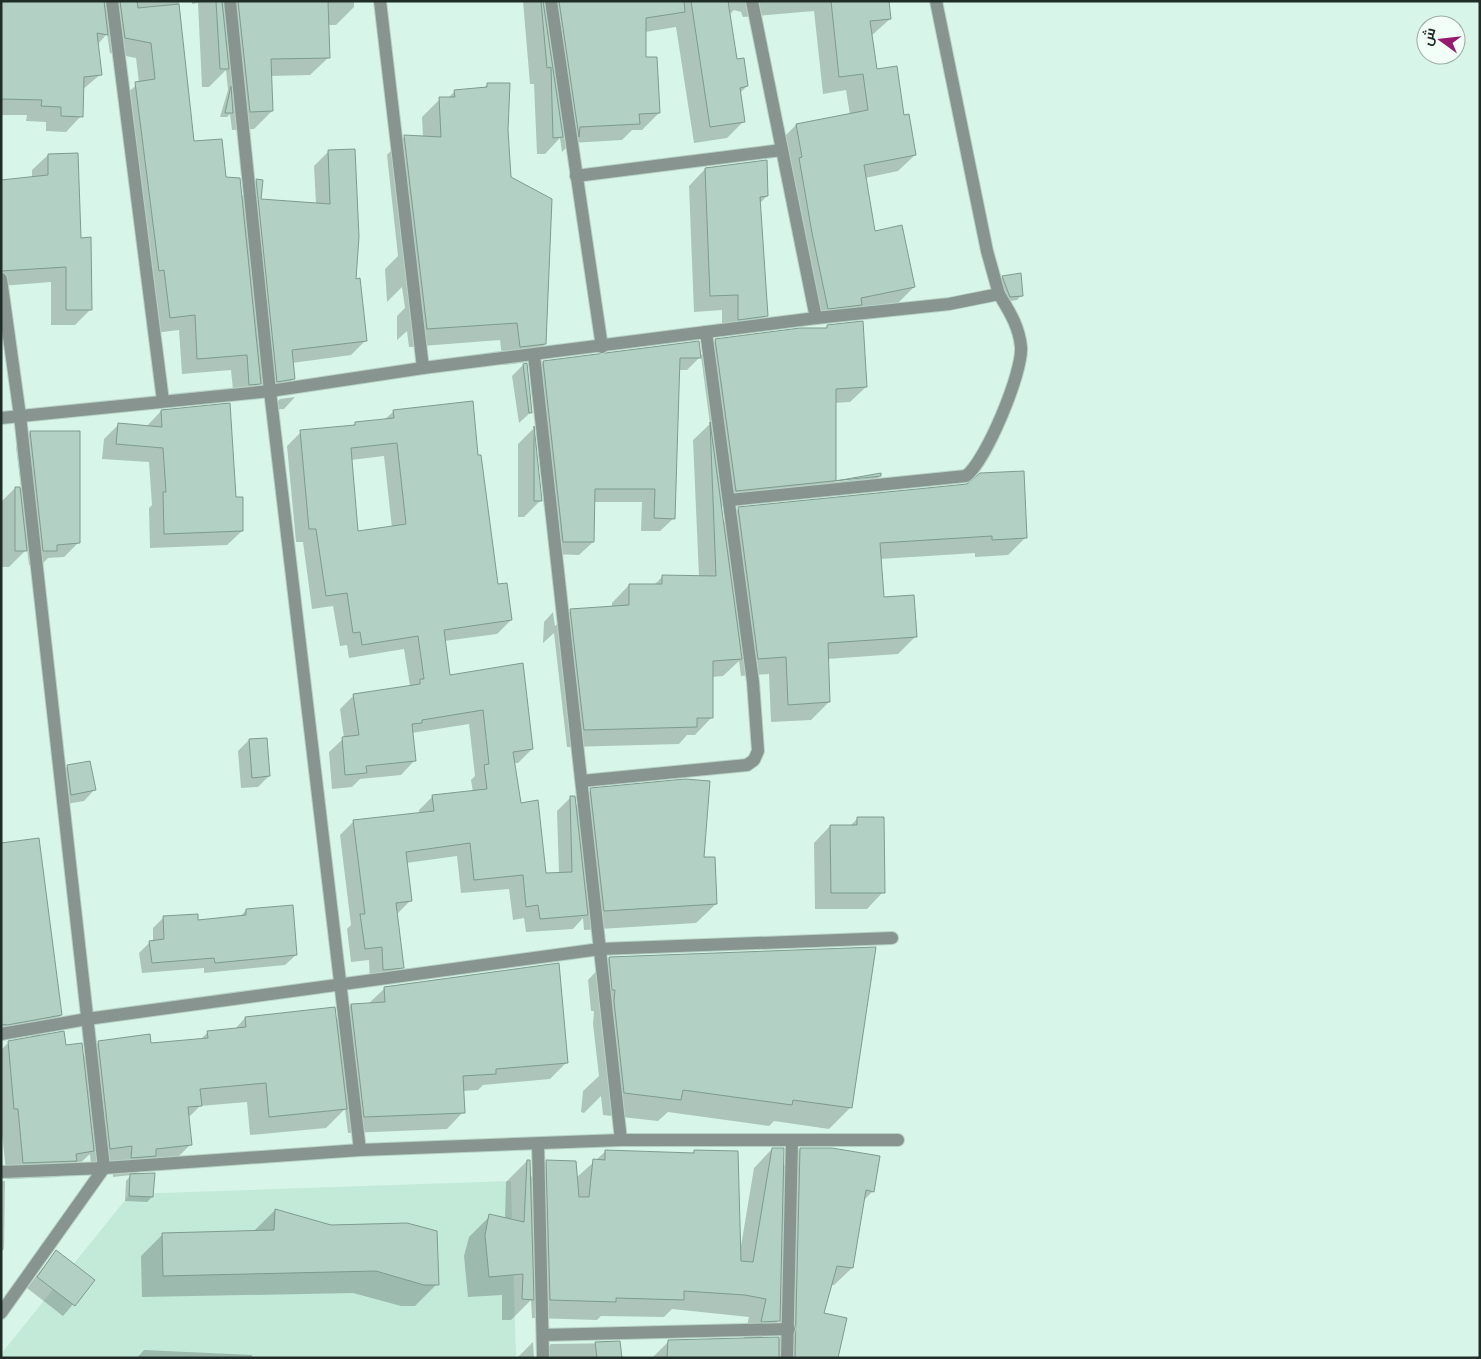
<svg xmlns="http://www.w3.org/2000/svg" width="1481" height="1359" font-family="Montserrat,Cairo,sans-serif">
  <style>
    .built { fill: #c3e9d9 }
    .shadow { fill: #0003; fill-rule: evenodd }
    .building { fill: #b2d0c4; stroke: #7e9b8f; fill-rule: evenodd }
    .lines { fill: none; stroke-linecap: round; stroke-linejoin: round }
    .minor-casing { stroke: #b6d2c6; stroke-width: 14 }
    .minor { stroke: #88948f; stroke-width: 12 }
  </style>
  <rect width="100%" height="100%" fill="#d7f6e9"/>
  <!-- built -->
  <polygon class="built" points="511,1181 516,1358 1,1358 1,1354 130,1194"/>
  <!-- shadow -->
  <g class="shadow">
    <polygon points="1,1 179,1 193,143 241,197 257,180 260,200 316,204 314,166 329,151 365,341 351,355 292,363 293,379 279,393 263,396 261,382 244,399 234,400 231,370 182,374 179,330 154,333 120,99 139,83 136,58 110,53 107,34 97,45 101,74 82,90 81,116 66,132 46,131 46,122 26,121 27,115 1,115"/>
    <polygon points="192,1 354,1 354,7 336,25 328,25 329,57 310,75 271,76 272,111 254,129 232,130 230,114 227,117 220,117 228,90 226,70 209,87 202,87 198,3 192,4"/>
    <polygon points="523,1 888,1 890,19 871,36 876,70 903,117 915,155 898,171 865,178 874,232 914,287 897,304 852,313 843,321 811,325 779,142 796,125 850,115 846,90 823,94 814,11 743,17 741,12 734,10 729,15 736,61 747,86 740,93 744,121 727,138 694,143 676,27 645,32 645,59 659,113 642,130 632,130 622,140 571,143 562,152 560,138 545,154 537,154 534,84 530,84"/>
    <polygon points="488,84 507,130 510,178 545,344 527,362 503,365 500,340 409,347 407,331 397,340 397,316 405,308 402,287 387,302 385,269 398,256 387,155 404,137 423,138 422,117 440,99 448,98 455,91 483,89"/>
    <polygon points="48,155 80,239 91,309 75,325 51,325 51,282 1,286 1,181 32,178 32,170"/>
    <polygon points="705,169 767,196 759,204 766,315 750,332 722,336 722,310 694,312 689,186"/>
    <polygon points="1003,277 1022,295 1017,300 1005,302 998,282"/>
    <polygon points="828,326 866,387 850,402 834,403 835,482 880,476 865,491 720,506 722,524 738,509 1025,538 1008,555 975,557 975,553 880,559 883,598 915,637 898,654 827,659 829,702 811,720 771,722 769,674 741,676 739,661 723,676 712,677 712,717 695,735 687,735 679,744 567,747 554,633 543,643 544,622 553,612 555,626 571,610 612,607 612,603 629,585 654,585 663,576 699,577 693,440 710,424 701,356 687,370 679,370 674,518 660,531 641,531 642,502 594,502 593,542 579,555 550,554 530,375 543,362 700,356 716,340 825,329"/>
    <polygon points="523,365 531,412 519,423 512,376"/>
    <polygon points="295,397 284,409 269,410 280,399"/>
    <polygon points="161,411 235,498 242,531 227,545 150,548 149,508 152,505 149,462 102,459 104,439 118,425 146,427"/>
    <path d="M394,411l83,46 20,128 14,35 -14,14 -53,7 5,35 83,73 -14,14h-4l6,41 24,71 15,-1 -2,-63 14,-14 4,9 16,-16 112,69 13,45 -20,19 -112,7 -1,-12 -10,11 -47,3 -2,-14 -11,2 -4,-31 -48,4 -4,-37 -51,7 5,37 -14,14 5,53 -14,14 -18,3 -1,-24 -18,2 -4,-33 4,-4 -11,-90 14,-14 65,-7v-4l14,-14 40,-4 -2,-12 4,-4 -6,-52 -57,9 2,28 -13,14 -41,4 -8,8 -20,2 -3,-37 15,-14 -4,-29 14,-14 56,-9 -6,-37 -55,9 -2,-13 -7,1 -7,-40 -21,3 -9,-67h-7l-9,-96 14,-14 51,-5 3,-3 29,-4zM384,456l8,72 -35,5 -6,-73z"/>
    <polygon points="533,429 541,500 524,517 518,517 518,444"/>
    <polygon points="30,432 79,542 64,557 48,558 41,565 29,565 27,549 9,567 1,567 1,502 15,488 21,488 16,447"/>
    <polygon points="249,740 269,776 258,787 241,788 238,751"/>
    <polygon points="68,766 94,790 84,801 60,805 57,777"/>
    <polygon points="858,818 883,892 867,909 815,909 814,843 830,826 850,826"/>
    <polygon points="1,845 61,1015 38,1037 65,1047 82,1058 99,1042 150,1045 200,1040 208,1032 234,1030 245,1018 334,1008 335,1021 351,1005 368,1004 385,988 566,1063 550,1079 483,1085 478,1090 463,1091 463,1112 447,1129 348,1133 345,1109 326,1128 250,1135 247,1102 200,1106 188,1118 190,1145 171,1164 144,1167 135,1175 152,1197 147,1202 125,1201 126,1181 131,1175 113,1177 113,1164 91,1167 90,1154 76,1167 67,1168 59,1177 7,1179 1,1125 1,1050 9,1042 32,1038 32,1036 1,1040"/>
    <polygon points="246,910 296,955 285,965 204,973 204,968 142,973 139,953 150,942 153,942 153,928 163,918 197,922 240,917"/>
    <polygon points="609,958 851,1107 829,1129 774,1121 769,1126 668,1112 658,1121 603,1115 601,1096 584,1113 581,1112 583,1091 599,1076 593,1024 594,1011 591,1011 588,980"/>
    <path d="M772,1149l10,19 18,-19 73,42 -10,10 -11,67 -18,17h-4l-8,29 11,44h-181l17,-17 75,-2 5,-22 -77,-8 -8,8 -63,-1 -4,4 -65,-2 -1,-18 -20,20h-9v-25l-34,2 -4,-41 5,-19 21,-21 15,3 1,-37 21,-21 2,18 18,-18 29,17 30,-27 86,3 2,-3 47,95 13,-78zM780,1319v20h-20z"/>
    <polygon points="1,1181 5,1181 4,1249 1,1252"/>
    <polygon points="275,1210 331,1226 437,1284 415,1306 401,1306 353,1293 142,1297 141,1256 163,1234 253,1232"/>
    <polygon points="56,1251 93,1281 63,1316 27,1288"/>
    <polygon points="533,1342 534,1358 517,1358"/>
    <polygon points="619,1343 621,1358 538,1358 551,1344"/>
    <polygon points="144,1350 252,1355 252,1358 137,1358"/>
  </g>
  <!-- building -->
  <g class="building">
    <polygon points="1,1 104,1 108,35 97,33 102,75 84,77 83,117 61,116 61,107 41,106 42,100 1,99"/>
    <polygon points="120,1 137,1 138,8 179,4 194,141 222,139 226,177 240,178 261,384 249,385 247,355 197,359 195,315 170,318 164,270 159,271 135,82 155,79 151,43 125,38"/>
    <polygon points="216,1 222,1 229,69 220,69"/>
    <polygon points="238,1 328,1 330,58 271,59 273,111 250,112"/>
    <polygon points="541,1 543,1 563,137 553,138 551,67 547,68"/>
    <polygon points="559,1 684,1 685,12 646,18 646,57 657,57 660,113 639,114 640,124 580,127 579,137"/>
    <polygon points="691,1 728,1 737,59 744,58 748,86 740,88 745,122 710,127"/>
    <polygon points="831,1 889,1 891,19 870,21 877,69 897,66 904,115 909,114 916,155 864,165 875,231 902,225 915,287 861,298 862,305 828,309 812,233 799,158 802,157 796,124 868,110 863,74 839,77"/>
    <polygon points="487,83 510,83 508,130 511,177 552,199 546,344 520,347 517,323 427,329 404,135 441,137 439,97 455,97 454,90 487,87"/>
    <polygon points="231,86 233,113 225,113"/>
    <polygon points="355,149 359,237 356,279 360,278 367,341 292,350 295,379 277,382 256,179 263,180 261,199 330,204 328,150"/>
    <polygon points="78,153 81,238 91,237 92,310 66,310 66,267 1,271 1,180 48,175 48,154"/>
    <polygon points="767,160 768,196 760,197 768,316 738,320 738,295 710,296 705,168"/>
    <polygon points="1021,273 1023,296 1010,297 1002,276"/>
    <polygon points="863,321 867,387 836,389 836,481 881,473 881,476 736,491 715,339 800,328 827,328 827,325"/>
    <polygon points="699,341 701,358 680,358 675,519 654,518 655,489 595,489 594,542 563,542 543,361"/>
    <polygon points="527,363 532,413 529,413 523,364"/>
    <path d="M473,401l5,54h3l17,129 9,-1 5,37 -68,10 6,45 73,-12 10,86 -20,3 8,51 17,-3 8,73 26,-1 -2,-76h5l13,119 -48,4 -2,-14 -12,2 -3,-32 -49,5 -4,-37 -64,9 6,49 -16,2 8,65 -21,2 -1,-23 -17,2 -5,-35h5l-12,-94 81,-9 -2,-16 55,-6 -3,-24 5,-1 -6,-54 -61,10v3l-10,1 4,37 -50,5 1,7 -22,2 -3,-38 17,-2 -6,-41 67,-10v-5h4l-6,-43 -56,9 -2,-13 -7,1 -6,-40 -21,3 -10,-67h-7l-9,-99 55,-5v-3l39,-4 -1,-8zM397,443l9,81 -48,7 -7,-83z"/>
    <polygon points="230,403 236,497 243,497 243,531 164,534 163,492 166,492 163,448 116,444 118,423 162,427 161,410"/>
    <polygon points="710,422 742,659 713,661 713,718 697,718 697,727 584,730 570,609 629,605 629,584 662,584 662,575 716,576"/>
    <polygon points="534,426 542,501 534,501"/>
    <polygon points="30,431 80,431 80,543 57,545 57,551 43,551"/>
    <polygon points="1024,471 1027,538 992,540 992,536 880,543 884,597 914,595 917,637 828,643 830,702 788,705 786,657 758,659 738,507 967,484 980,473"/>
    <polygon points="15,487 20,487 27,551 15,551"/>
    <polygon points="267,738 270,776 252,778 249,739"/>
    <polygon points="90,761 96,790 71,795 67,765"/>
    <polygon points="685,779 710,781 704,857 715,857 717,904 604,911 590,788"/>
    <polygon points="857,817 884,817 885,893 831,893 830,825 857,825"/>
    <polygon points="39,838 62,1015 7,1025 1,1024 1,843"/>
    <polygon points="293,905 297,955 215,963 214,958 152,963 149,941 164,939 163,916 198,914 198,920 246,915 246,909"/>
    <polygon points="876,947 852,1108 793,1100 792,1105 683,1090 681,1100 624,1093 614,1001 615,990 612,990 609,957"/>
    <polygon points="559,963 568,1063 496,1069 496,1074 463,1076 465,1113 364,1117 351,1004 385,1002 384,987"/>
    <polygon points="335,1007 347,1109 269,1117 266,1083 200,1089 202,1106 188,1107 192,1145 156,1149 156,1156 131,1158 132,1146 110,1149 98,1041 150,1034 151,1043 208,1038 207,1031 246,1027 245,1017"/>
    <polygon points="64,1031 66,1045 82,1043 94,1151 76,1154 77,1161 23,1163 18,1109 14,1109 8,1041"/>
    <polygon points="772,1148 784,1148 780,1321 761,1322 766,1299 745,1295 684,1291 684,1300 616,1298 616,1302 550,1300 546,1160 576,1161 579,1197 589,1197 593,1159 605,1160 605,1150 694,1153 694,1150 738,1151 741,1261 753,1262"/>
    <polygon points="800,1148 832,1148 880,1156 874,1192 866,1190 853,1268 837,1266 824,1313 847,1318 838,1358 795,1358"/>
    <polygon points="527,1160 530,1160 534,1300 522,1299 523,1274 489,1277 485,1235 489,1214 524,1222"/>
    <polygon points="155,1173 153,1197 129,1196 130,1174"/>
    <polygon points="275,1209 331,1225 407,1223 437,1231 439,1285 424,1285 376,1271 163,1276 162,1233 274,1230"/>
    <polygon points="56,1250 95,1280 75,1306 37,1277"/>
    <polygon points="779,1337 779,1358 667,1358 668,1340"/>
    <polygon points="620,1341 622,1358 597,1358 595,1342"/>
  </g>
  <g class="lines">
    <!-- minor casing -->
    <g class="minor-casing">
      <g id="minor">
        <polyline points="112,1 163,401"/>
        <polyline points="230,1 270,391 360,1150"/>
        <polyline points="380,1 423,368"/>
        <polyline points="551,1 602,347"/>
        <polyline points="752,1 816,318"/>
        <polyline points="576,176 782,150"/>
        <polyline points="1,279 20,416 104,1168 1,1313"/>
        <polyline points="534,355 621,1140"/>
        <polyline points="1,418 270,391 423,368 816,318 949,304 999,294 987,251 936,1"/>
        <path d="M730,500l236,-24c20,-15 57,-104 55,-129 -2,-21 -12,-36 -22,-53"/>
        <polyline points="582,781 747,765 754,760 758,751 753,682 706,332"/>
        <polyline points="1,1034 87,1019 600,949 892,938"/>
        <polyline points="538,1144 543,1358"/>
        <polyline points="1,1172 104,1168 360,1150 621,1140 898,1140"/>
        <polyline points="543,1335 789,1329"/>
        <polyline points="787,1358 792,1140"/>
      </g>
    </g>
    <!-- minor -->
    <use href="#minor" class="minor"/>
  </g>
  <!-- border -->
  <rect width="1481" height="1359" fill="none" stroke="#202c27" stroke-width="5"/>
  <!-- north arrow -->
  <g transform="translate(1441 40) rotate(285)"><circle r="24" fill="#f2fff9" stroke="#9eaba5"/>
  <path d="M0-4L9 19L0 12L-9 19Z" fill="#99196f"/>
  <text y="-8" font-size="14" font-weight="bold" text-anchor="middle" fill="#202c27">ش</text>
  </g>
</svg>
